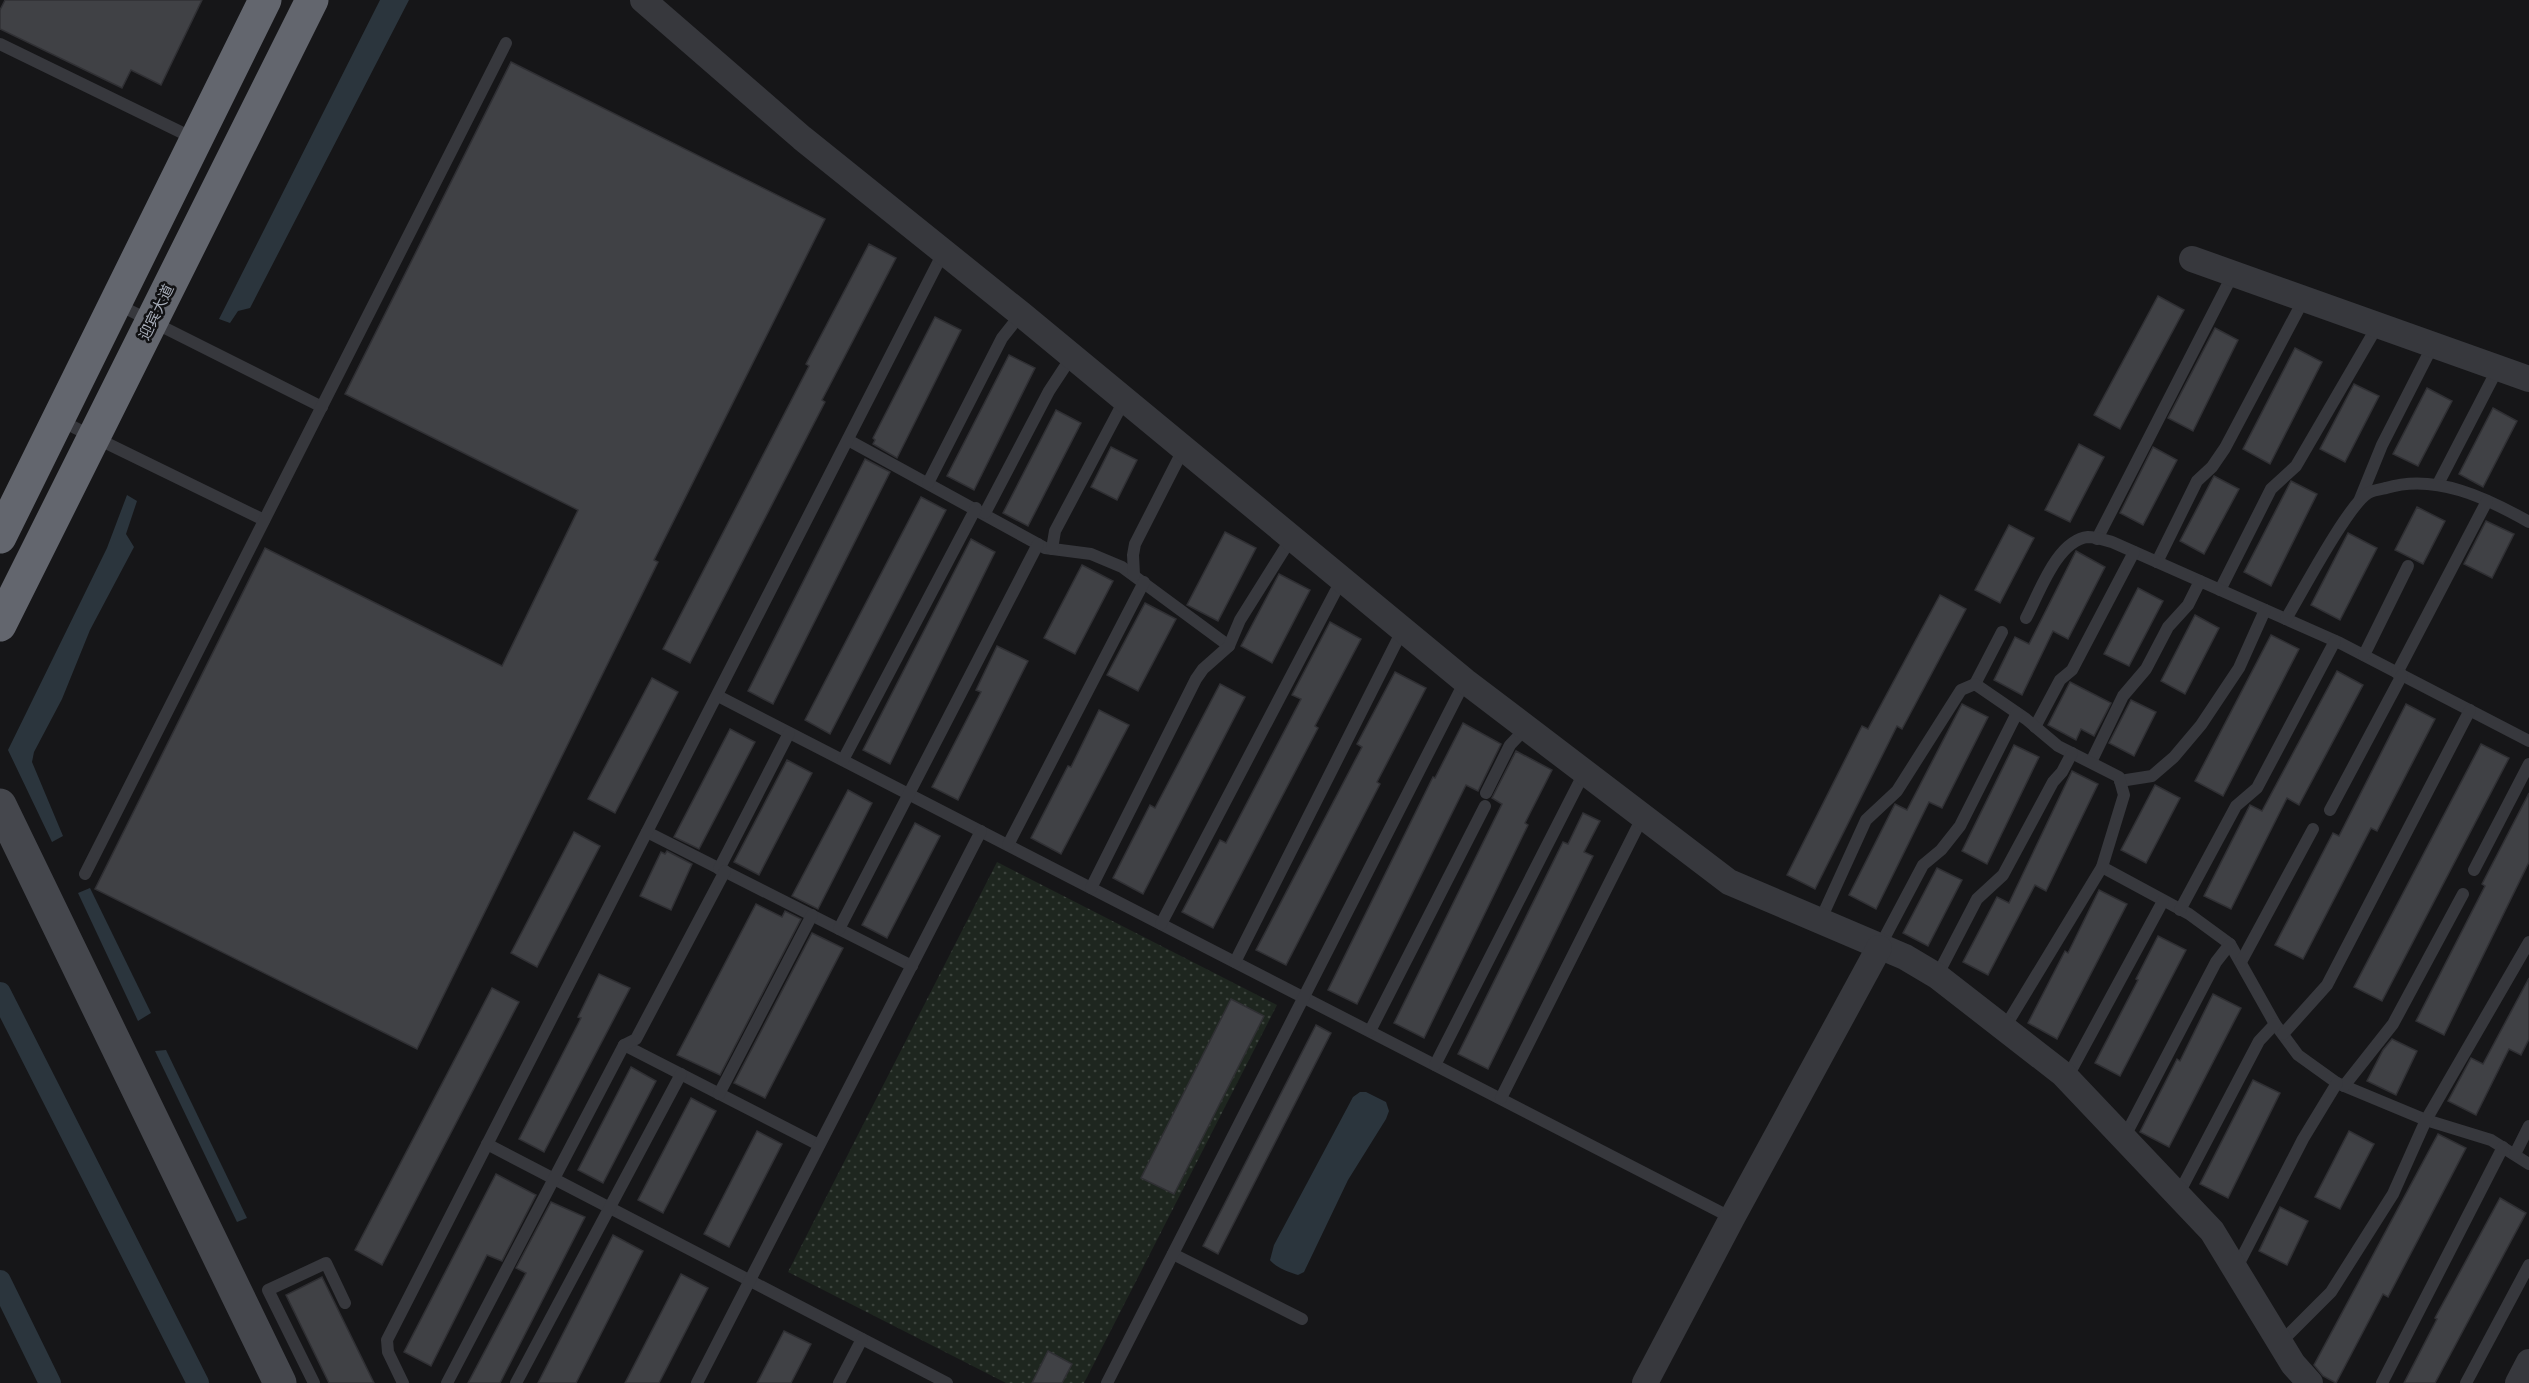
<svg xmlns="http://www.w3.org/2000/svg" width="2529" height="1383" font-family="Quicksand,'Noto Sans SC',sans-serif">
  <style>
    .grass { fill: url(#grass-dots) }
    .water { fill: #2b353d }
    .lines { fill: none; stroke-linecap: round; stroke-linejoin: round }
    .canal { stroke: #2b353d; stroke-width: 22 }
    .building { fill: #404145; stroke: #303034; stroke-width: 1.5 }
    .lane { stroke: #37383d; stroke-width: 12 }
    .street { stroke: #37383d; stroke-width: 26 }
    .secondary { stroke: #45474d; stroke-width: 33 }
    .highway { stroke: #63666e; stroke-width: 33 }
    .labels { text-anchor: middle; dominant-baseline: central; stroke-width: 5; stroke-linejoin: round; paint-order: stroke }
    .street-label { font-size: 15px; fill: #a7adb9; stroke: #111113 }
  </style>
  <defs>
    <pattern id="grass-dots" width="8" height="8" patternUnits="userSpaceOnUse" patternTransform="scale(1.5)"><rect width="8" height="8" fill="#1e261f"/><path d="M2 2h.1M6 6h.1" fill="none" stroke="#3c433d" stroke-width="1.8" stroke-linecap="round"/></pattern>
  </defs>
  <rect width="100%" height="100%" fill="#161618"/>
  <!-- grass -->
  <polygon class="grass" points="997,862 1277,1005 1084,1383 1006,1383 788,1272"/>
  <!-- water -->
  <g class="water">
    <polygon points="380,0 409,0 250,308 238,311 230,323 219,319"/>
    <polygon points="127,495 137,501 126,534 134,547 90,630 62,699 34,752 32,762 63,836 52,842 8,750 107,548"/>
    <polygon points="90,888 151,1013 138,1021 78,893"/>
    <polygon points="166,1050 247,1218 237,1222 155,1051"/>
    <path d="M1360,1092h6l20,10 3,9 -3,8 -38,61 -44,92 -6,3c-9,-3 -22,-7 -28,-15l4,-15 79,-148z"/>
  </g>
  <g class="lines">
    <!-- canal -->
    <g class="canal">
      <polyline points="0,993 198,1383"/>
      <polyline points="0,1281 50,1383"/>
    </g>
  </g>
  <!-- building -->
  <g class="building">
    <polygon points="5,0 202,0 161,85 131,70 122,88 0,29 0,10"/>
    <polygon points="511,62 825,219 654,560 658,562 417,1049 95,889 265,548 502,666 578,510 345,394"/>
    <polygon points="869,244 896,258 822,400 825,402 690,663 663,649 809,366 806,364"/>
    <polygon points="2158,296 2184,310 2120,429 2094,415"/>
    <polygon points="935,317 961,330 897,458 873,444 875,440 873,438"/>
    <polygon points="2215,328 2238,340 2193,431 2168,418"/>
    <polygon points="2295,348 2322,362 2270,464 2243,449"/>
    <polygon points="1009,355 1035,368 974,490 947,476"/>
    <polygon points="2354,384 2379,396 2345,462 2320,449"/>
    <polygon points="2427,388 2452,401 2418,466 2393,454"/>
    <polygon points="2493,408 2517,421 2483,487 2459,474"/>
    <polygon points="1056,410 1081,423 1028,526 1003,513"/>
    <polygon points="2079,444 2104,457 2070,522 2045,510"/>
    <polygon points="1111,447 1137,460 1117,500 1091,487"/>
    <polygon points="2153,447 2177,460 2143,525 2120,513"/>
    <polygon points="865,459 890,472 773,704 748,691"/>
    <polygon points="2214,476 2239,489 2204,554 2180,541"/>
    <polygon points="2291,481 2317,494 2271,586 2244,572"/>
    <polygon points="921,497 946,510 830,734 805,720"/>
    <polygon points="2417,507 2445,521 2423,564 2395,550"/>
    <polygon points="2486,521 2514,534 2492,578 2464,564"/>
    <polygon points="2009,525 2034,538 2000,603 1975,590"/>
    <polygon points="1225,532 1256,548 1218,621 1187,605"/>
    <polygon points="2348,533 2377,548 2340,620 2311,605"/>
    <polygon points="971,539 995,552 890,764 863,750"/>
    <polygon points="2076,551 2105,567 2068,639 2053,631 2022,695 1994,680 2015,637 2029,644"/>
    <polygon points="1082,565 1113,581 1075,654 1044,638"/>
    <polygon points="1279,574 1310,590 1272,663 1241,646"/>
    <polygon points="2138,588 2163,601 2129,666 2104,654"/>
    <polygon points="1940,595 1966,609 1902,729 1897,726 1815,889 1787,875 1862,726 1868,729"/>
    <polygon points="1145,603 1176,619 1138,691 1107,675"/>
    <polygon points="2195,615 2219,628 2185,694 2161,681"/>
    <polygon points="1330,622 1361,639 1315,726 1318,728 1213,928 1182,912 1220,840 1226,843 1301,699 1292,695"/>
    <polygon points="2271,635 2299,649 2223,796 2195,781"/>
    <polygon points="997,646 1028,661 958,800 932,787 981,692 976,690"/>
    <polygon points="2337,671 2363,685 2299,805 2287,798 2231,909 2204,896 2250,805 2262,811"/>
    <polygon points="1395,672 1426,688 1377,782 1380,784 1286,965 1256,950 1362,747 1357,744"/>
    <polygon points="652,678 678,692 615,813 588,799"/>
    <polygon points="2070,682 2111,703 2094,736 2081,729 2076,740 2048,725"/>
    <polygon points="1220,684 1245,697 1143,894 1113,878 1150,805 1155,808"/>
    <polygon points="2131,700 2156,712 2134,756 2109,743"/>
    <polygon points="1962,704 1988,717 1942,808 1929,802 1876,909 1849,895 1895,804 1907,810"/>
    <polygon points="2406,704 2435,719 2377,831 2371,828 2303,959 2275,945 2333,833 2339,836"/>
    <polygon points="1099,710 1129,725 1061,854 1031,838 1068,766 1071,767"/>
    <polygon points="1463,723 1501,744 1478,791 1466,785 1357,1004 1328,990 1433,777 1435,778"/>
    <polygon points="730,729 755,742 699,849 674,837"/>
    <polygon points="2481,744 2509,758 2382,1001 2354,987"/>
    <polygon points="2014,745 2039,757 1987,864 1962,851"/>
    <polygon points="1516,751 1552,770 1525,823 1528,825 1424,1038 1394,1023 1502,804 1492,798"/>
    <polygon points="787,760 812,773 759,875 734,862"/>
    <polygon points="2072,771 2098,784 2046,891 2035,885 1988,975 1963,962 1997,897 2009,903"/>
    <polygon points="2155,785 2180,798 2146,863 2121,850"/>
    <polygon points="848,790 872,803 818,909 792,896"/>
    <polygon points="2529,793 2529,862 2444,1035 2416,1021 2485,886 2482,884"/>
    <polygon points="1583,813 1600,821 1584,852 1593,856 1488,1069 1458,1054 1563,842 1568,844"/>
    <polygon points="915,823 940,836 887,938 862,925"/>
    <polygon points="574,832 600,846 537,967 511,953"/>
    <polygon points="667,851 692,864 671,910 640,896 661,852 665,854"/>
    <polygon points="1937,868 1962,880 1928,946 1903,933"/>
    <polygon points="2099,890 2127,904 2057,1039 2028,1023 2065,951 2068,953"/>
    <polygon points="756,904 782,917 785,911 801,919 720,1075 677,1055"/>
    <polygon points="812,933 843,948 765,1098 734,1083"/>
    <polygon points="2158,936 2186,950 2120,1076 2095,1063 2138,980 2136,979"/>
    <polygon points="599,974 630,988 544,1152 519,1139 581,1018 578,1017"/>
    <polygon points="2529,978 2529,1039 2521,1055 2509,1049 2476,1115 2448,1101 2471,1058 2483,1064"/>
    <polygon points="492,988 519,1002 382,1265 355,1250"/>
    <polygon points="2213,994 2241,1008 2169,1147 2140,1132 2177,1059 2180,1061"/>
    <polygon points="1231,999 1264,1016 1174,1194 1141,1178"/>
    <polygon points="1316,1025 1331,1033 1218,1254 1203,1246"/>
    <polygon points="2392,1039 2417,1051 2396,1095 2367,1081 2383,1050"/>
    <polygon points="631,1067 656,1081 603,1183 578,1170"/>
    <polygon points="2253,1080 2280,1093 2228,1198 2200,1184"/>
    <polygon points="691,1098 716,1111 663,1213 638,1200"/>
    <polygon points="757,1131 782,1144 729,1247 704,1234"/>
    <polygon points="2349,1131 2374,1144 2340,1209 2315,1197"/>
    <polygon points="2438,1134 2466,1148 2388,1297 2383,1294 2336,1383 2323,1376 2314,1365"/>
    <polygon points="496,1174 536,1195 502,1261 487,1255 431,1366 404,1352"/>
    <polygon points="2500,1198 2526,1213 2435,1383 2404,1383 2437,1319 2435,1318"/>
    <polygon points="551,1202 585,1217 500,1383 468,1383 526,1273 516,1268"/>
    <polygon points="2280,1207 2308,1221 2287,1265 2259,1251"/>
    <polygon points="613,1235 643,1251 576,1383 538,1383"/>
    <polygon points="681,1274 708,1288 659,1383 625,1383"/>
    <polygon points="322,1277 374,1383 329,1383 286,1295"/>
    <polygon points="784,1331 811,1344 791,1383 757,1383"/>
    <polygon points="1048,1351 1072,1364 1062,1383 1032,1383"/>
  </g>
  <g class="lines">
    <!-- lane -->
    <g class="lane">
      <polyline points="0,44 195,139"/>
      <polyline points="117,304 322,407"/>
      <polyline points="59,420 264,520"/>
      <polyline points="848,440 1045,548 1091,554 1122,567 1229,646"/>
      <polyline points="928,483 1002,338 1021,314"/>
      <polyline points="2438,484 2498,368"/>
      <polyline points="2360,499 2382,445 2433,345"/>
      <polyline points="985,513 1049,391 1072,356"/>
      <polyline points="2097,539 2233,274"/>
      <polyline points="1052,549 1055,531 1125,399"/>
      <polyline points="2157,562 2197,481 2212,467 2225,448 2304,299"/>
      <polyline points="1134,575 1133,555 1135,544 1184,448"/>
      <polyline points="2220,590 2271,489 2296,466 2378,325"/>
      <path d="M2026,618c13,-24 31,-78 62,-81 7,0 17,3 24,5l228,101 189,98"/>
      <path d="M2286,619c15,-25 62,-114 82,-126 5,-3 13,-4 18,-5 49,-15 101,10 143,34"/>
      <polyline points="2364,655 2408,566"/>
      <polyline points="2397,673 2487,501"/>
      <polyline points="1975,684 2002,632"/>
      <polyline points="718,696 1732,1218"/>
      <polyline points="2035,727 2060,680 2072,670 2134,552"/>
      <polyline points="843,760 976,508"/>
      <polyline points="2091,762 2123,696 2146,669 2168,627 2188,605 2200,581"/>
      <polyline points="2120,781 2152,776 2174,757 2201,725 2239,668 2265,610"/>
      <polyline points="1486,793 1510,745 1527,727"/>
      <polyline points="2330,810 2402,675"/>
      <polyline points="647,832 912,966"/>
      <polyline points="1008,845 1144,582"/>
      <polyline points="2102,867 2189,914 2230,944 2275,1024 2298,1055 2337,1083 2426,1120 2491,1140 2529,1164"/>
      <polyline points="719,869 789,733"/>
      <polyline points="2474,870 2529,764"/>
      <polyline points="85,874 506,43"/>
      <polyline points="1091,888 1196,679 1203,669 1229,646 1240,620 1292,537"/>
      <polyline points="2180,910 2236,806 2257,788 2335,641"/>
      <polyline points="1820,921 1866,820 1897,791 1961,690 1975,684 2026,719 2058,746 2119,777 2124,795 2102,867 2005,1027"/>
      <polyline points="1161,924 1342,579"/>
      <polyline points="839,929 1038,544"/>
      <polyline points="1879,948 1923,865 1941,850 1960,826 2017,713"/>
      <polyline points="1235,962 1403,629"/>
      <polyline points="2241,962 2313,829"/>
      <polyline points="1937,976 1977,899 2003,875 2053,782 2062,772 2072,753"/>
      <polyline points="1370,1031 1485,806"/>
      <polyline points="2283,1034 2327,985 2470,710"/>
      <polyline points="624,1045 819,1145"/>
      <polyline points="1435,1065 1585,771"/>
      <polyline points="2067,1078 2163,901"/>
      <polyline points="2344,1086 2393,1024 2463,894"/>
      <polyline points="719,1094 812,915"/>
      <polyline points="1501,1098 1643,816"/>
      <polyline points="2124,1138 2216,962 2230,944"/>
      <polyline points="487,1144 947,1383"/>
      <polyline points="2515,1154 2529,1126"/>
      <polyline points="2178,1195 2259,1041 2275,1024"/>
      <polyline points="1173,1254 1302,1319"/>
      <polyline points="2236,1269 2303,1139 2337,1083"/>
      <polyline points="2280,1343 2331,1292 2393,1194 2426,1120 2529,942"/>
      <polyline points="314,1383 268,1290 326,1263 345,1303"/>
      <polyline points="403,1383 388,1352 387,1340 944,251"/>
      <polyline points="447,1383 624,1045 636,1039 725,871"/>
      <polyline points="516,1383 681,1074"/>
      <polyline points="697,1383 981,831"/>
      <polyline points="839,1383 862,1339"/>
      <polyline points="1107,1383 1465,681"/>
      <polyline points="2382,1383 2503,1147"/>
      <polyline points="2466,1383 2529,1265"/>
    </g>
    <!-- street -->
    <g class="street">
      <polyline points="643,0 802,138 1021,314 1465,681 1729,882 1905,957 1937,976 2063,1074 2212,1231 2293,1364 2310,1383"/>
      <polyline points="2192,259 2529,379"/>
      <polyline points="1645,1383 1732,1218 1879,948"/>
      <polyline points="2518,1383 2529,1362"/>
    </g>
    <!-- secondary -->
    <polyline class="secondary" points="0,805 280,1383"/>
    <!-- highway -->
    <g class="highway">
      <polyline points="0,537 265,0"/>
      <polyline points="0,625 312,0"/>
    </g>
  </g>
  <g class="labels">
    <!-- street labels -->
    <g class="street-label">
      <text transform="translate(156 312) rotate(-64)">迎宾大道</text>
    </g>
  </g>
</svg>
